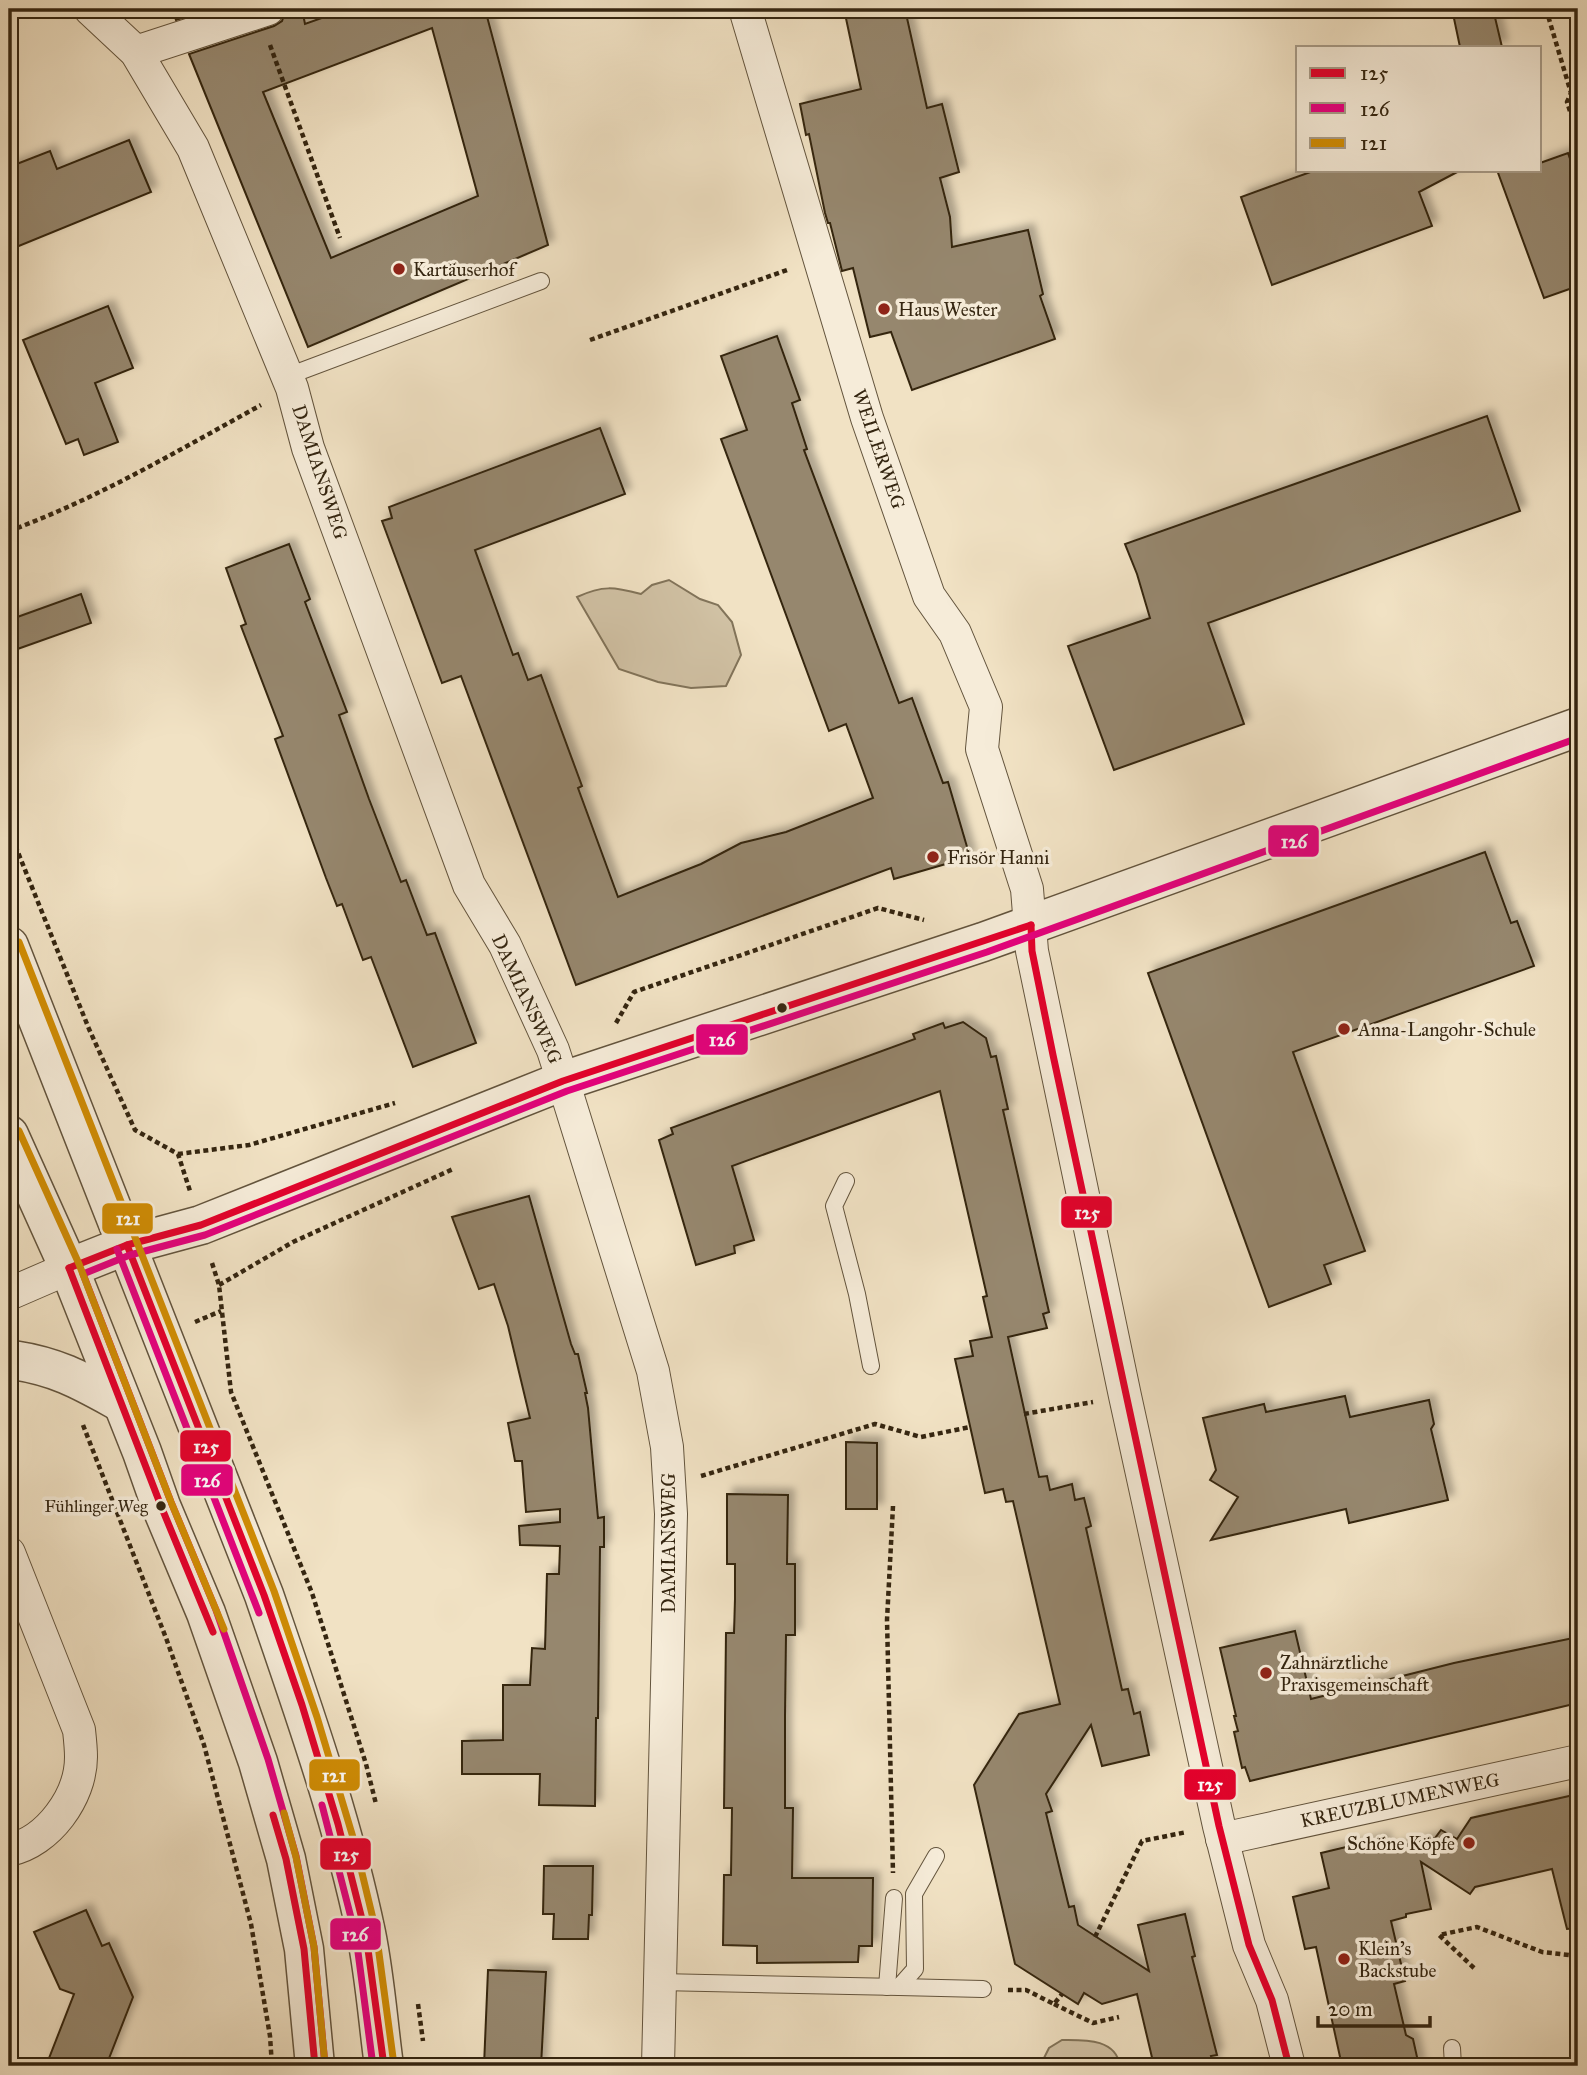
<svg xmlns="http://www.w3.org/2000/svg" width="1587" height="2075" font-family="'IM FELL Great Primer',serif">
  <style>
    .green { fill: #d1c2a5; stroke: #82745a; stroke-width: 2 }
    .building { fill: #96876e; stroke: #342510; stroke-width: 2; fill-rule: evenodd; filter: url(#shadow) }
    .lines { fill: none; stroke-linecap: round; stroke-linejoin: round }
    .service-casing { stroke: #63543d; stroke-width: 18 }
    .minor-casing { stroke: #63543d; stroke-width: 34 }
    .tertiary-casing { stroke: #63543d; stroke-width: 41 }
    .path { stroke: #342510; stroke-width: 4.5; stroke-dasharray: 5 3.5; stroke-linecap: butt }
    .service { stroke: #f6ecd9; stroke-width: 16 }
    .minor { stroke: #f6ecd9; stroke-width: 32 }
    .tertiary { stroke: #f6ecd9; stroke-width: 38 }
    .bus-1-casing { stroke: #f6ecd9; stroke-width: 12 }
    .bus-2-casing { stroke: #f6ecd9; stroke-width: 12 }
    .bus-3-casing { stroke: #f6ecd9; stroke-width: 12 }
    .bus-1 { stroke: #e4002b; stroke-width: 7 }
    .bus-2 { stroke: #e5007d; stroke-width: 7 }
    .bus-3 { stroke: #d08c03; stroke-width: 7 }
    .poi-dot { fill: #8f2418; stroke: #f6ecd9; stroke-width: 2.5 }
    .bus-dot { fill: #342510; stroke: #f6ecd9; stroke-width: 2.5 }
    .labels { text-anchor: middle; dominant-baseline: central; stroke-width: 7; stroke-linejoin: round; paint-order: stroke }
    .bus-label { font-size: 17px; fill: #342510; stroke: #f6ecd9; text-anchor: end }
    .poi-label { font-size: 19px; fill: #342510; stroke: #f6ecd9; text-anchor: start }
    .street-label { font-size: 19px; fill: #342510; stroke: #f6ecd9 }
    .line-badge { stroke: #f6ecd9; stroke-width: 2.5 }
    .badge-label { font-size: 19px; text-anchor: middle; font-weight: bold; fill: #fff }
  </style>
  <defs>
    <filter id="shadow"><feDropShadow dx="6" dy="-6" stdDeviation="3.5" flood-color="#0004"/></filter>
  </defs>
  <rect width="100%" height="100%" fill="#f1e2c4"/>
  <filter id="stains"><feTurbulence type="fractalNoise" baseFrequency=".00286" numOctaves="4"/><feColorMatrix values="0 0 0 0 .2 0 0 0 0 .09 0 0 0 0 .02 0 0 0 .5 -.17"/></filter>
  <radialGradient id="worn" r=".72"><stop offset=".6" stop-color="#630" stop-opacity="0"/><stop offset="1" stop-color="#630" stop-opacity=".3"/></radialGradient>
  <!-- green -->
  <g class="green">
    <path d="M669,580l31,19 18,6 14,17 9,33 -15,31 -35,2 -33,-6 -39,-13 -42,-72c26,-12 37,-10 64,-3l11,-9z"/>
    <path d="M1062,2040c22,0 54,-2 58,26h-80l9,-18z"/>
  </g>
  <!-- building -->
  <g class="building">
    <polygon points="172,9 209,9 176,20"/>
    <path d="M286,9h16l3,15 42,-15h138l63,236 -240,102 -119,-293 85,-28 8,-5zM432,28l46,168 -147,62 -68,-166z"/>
    <polygon points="844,9 905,9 927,108 942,104 959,172 940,178 950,217 952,247 1028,230 1043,294 1040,296 1055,339 912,390 891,332 870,337 853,268 842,271 830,223 828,223 825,213 809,134 806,135 800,104 861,89"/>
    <polygon points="1452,9 1493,9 1502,47 1460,47"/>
    <polygon points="129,140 151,192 9,250 9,167 50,151 57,169"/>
    <polygon points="1568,153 1578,182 1578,286 1544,298 1497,170 1540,170 1540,163"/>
    <polygon points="1316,170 1461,170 1419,192 1432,226 1272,285 1241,197"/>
    <polygon points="108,306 133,368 95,383 118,442 84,455 78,439 66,444 23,340"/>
    <polygon points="777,336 800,400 792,403 807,449 804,450 899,703 912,698 943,783 948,782 970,857 894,879 891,868 576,985 461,676 442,683 382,521 392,518 389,507 600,428 625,494 475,550 513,655 518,653 528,680 541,675 582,786 578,788 618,897 701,864 741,843 786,832 873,798 846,724 829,731 721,439 747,430 721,356"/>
    <polygon points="1487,416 1520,511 1208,623 1244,724 1114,770 1068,646 1150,618 1137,574 1125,544"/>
    <polygon points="289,544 310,599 305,602 347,712 339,715 369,799 401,882 406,880 427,935 435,933 476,1043 413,1067 371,957 363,960 342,904 337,906 326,878 275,739 283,736 241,626 246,624 226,568"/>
    <polygon points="81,594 91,623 9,652 9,620"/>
    <polygon points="1485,852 1511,923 1517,921 1534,966 1293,1052 1365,1251 1324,1265 1331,1284 1269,1307 1148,973"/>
    <polygon points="963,1022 986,1038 991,1057 996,1056 1008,1109 1003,1110 1049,1312 1043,1314 1047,1328 1008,1337 1039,1477 1047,1476 1050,1490 1072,1484 1075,1500 1084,1498 1091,1526 1086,1528 1122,1690 1128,1689 1134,1714 1140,1712 1149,1755 1102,1766 1091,1725 1046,1794 1052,1811 1046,1813 1069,1907 1074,1906 1078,1925 1149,1971 1138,1925 1185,1914 1195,1956 1192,1957 1217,2055 1211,2056 1214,2066 1154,2066 1137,1994 1102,2004 1084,1993 1078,2004 1015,1964 974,1785 1019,1714 1060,1704 1013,1501 1006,1502 1003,1489 985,1493 955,1359 973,1356 970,1341 992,1337 983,1297 987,1296 940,1091 732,1166 754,1240 734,1246 735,1253 696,1265 659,1140 673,1134 671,1128 915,1039 913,1034 943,1023 945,1028"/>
    <polygon points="529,1196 571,1344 575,1354 578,1354 587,1393 585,1393 588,1408 598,1518 604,1517 604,1547 600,1547 598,1718 596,1718 595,1806 539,1805 540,1774 462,1774 462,1741 503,1740 503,1685 530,1685 532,1648 545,1649 547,1574 559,1574 560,1546 520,1545 519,1526 560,1522 560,1509 526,1512 522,1461 515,1461 508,1423 530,1418 508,1326 494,1284 479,1289 452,1217"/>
    <polygon points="1345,1396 1350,1417 1429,1400 1434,1424 1431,1429 1448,1500 1349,1523 1346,1509 1211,1540 1238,1497 1210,1480 1216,1470 1203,1418 1264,1404 1266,1412"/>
    <polygon points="846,1442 877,1443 877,1509 846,1509"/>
    <polygon points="727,1494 788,1495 787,1564 795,1564 795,1635 786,1635 785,1716 785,1808 793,1808 792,1878 873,1878 872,1946 859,1946 858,1962 757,1963 757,1946 723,1945 724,1875 731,1875 732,1808 724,1808 726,1633 734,1633 735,1599 735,1564 727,1564"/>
    <polygon points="1295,1631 1311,1699 1454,1663 1578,1637 1578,1703 1250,1781 1245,1767 1242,1768 1234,1732 1238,1731 1234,1716 1236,1716 1220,1648"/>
    <polygon points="1578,1794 1578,1928 1567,1929 1552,1869 1475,1887 1470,1894 1421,1862 1431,1909 1406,1914 1406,1917 1391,1921 1405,1981 1394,1984 1406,2035 1413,2039 1419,2066 1342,2066 1316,1947 1305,1949 1293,1897 1329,1888 1321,1853 1384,1838 1386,1849 1435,1838 1441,1830 1457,1839 1471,1818"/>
    <polygon points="544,1866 593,1866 592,1915 589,1915 588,1939 553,1939 554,1914 543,1914"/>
    <polygon points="86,1910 102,1946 109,1943 133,1997 106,2066 46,2066 74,1994 60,1989 34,1932"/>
    <polygon points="488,1970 546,1972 541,2066 484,2066"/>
  </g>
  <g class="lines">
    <!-- service casing -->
    <g class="service-casing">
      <g id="service">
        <polyline points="288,376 541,281"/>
        <polyline points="846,1181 834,1206 857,1294 871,1366"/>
        <polyline points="659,1982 899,1987 915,1969 914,1894 936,1856"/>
        <polyline points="887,1987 894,1898"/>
        <polyline points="899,1987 983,1989"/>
        <polyline points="1452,2048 1453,2066"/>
      </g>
    </g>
    <!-- minor casing -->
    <g class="minor-casing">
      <g id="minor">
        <polyline points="90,9 136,52 193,148 292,388 308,448 469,885 505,945 553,1050 563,1081 653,1371 667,1447 671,1514 658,2066"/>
        <polyline points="745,9 867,418 929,596 955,633 986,707 982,749 1027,889 1032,951 1125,1396 1219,1826 1249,1945 1272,2000 1289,2066"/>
        <polyline points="136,52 268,9"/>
        <polyline points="9,1294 69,1268"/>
        <path d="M9,1553l70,177c1,9 2,18 2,27 0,40 -33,85 -72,93"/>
        <polyline points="1222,1839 1578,1761"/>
      </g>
    </g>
    <!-- tertiary casing -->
    <g class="tertiary-casing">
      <g id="tertiary">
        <path d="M9,946l255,649c38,111 78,223 102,338 9,44 12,89 18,133"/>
        <polyline points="9,1135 69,1268 142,1452 161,1506 206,1613 258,1762 286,1859 304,1949 315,2066"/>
        <polyline points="69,1268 127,1245 201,1225 563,1081 983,942 1578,727"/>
        <path d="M9,1361l4,-1c46,7 69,21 109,43"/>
      </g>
    </g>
    <!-- path -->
    <g class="path">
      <polyline points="1546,9 1571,93 1567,102 1578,136"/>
      <polyline points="270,45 340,238"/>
      <polyline points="590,340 787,270"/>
      <path d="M9,531c88,-32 170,-81 252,-126"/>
      <polyline points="9,830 89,1029 135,1130 178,1154 190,1191"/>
      <polyline points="616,1023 634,992 878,908 924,920"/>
      <polyline points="178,1154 249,1145 395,1103"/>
      <polyline points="212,1263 219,1285 231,1392 312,1593 366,1764 376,1804"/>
      <polyline points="219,1285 293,1242 453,1169"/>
      <polyline points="195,1322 221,1311"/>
      <polyline points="1024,1414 1093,1402"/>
      <polyline points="83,1425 166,1638 204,1745 251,1924 270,2036 272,2066"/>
      <polyline points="701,1476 875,1424 921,1437 970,1427"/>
      <polyline points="893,1506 887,1620 893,1873"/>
      <polyline points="1095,1937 1142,1841 1187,1832"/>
      <polyline points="1474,1968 1439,1935 1477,1927 1542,1952 1578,1956"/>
      <polyline points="1008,1990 1026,1990 1054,2004 1062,1994"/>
      <polyline points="418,2004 423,2041"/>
      <polyline points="1054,2004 1093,2023 1119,2017"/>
    </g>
    <!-- service -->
    <use href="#service" class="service"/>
    <!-- minor -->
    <use href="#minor" class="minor"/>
    <!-- tertiary -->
    <use href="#tertiary" class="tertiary"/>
    <!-- bus-1 casing -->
    <g class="bus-1-casing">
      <g id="bus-1">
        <polyline points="1031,925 1032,951 1053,1055 1219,1826 1249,1945 1272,2000 1289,2066"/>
        <polyline points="127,1245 264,1595 302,1705 338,1824 366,1935 384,2066"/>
        <polyline points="69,1268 127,1245 201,1225 563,1081 1031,925"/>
        <polyline points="69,1268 161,1506 213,1632"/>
        <polyline points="273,1815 286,1859 304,1949 315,2066"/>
      </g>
    </g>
    <!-- bus-2 casing -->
    <g class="bus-2-casing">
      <g id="bus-2">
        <polyline points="117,1249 259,1613"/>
        <polyline points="322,1805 356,1937 373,2066"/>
        <polyline points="325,2065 314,1947 296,1856 268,1759 216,1610 171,1502 83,1274 130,1255 205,1235 567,1091 987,952 1578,738"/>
      </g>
    </g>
    <!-- bus-3 casing -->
    <g class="bus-3-casing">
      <g id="bus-3">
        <polyline points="19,942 274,1591 317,1717 355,1844 376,1931 394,2065"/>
        <polyline points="19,1131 79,1264 171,1502 224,1629"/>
        <polyline points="284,1813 296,1857 314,1947 325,2065"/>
      </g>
    </g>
    <!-- bus-1 -->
    <use href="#bus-1" class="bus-1"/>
    <!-- bus-2 -->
    <use href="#bus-2" class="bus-2"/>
    <!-- bus-3 -->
    <use href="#bus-3" class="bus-3"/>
  </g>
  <!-- markers -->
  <g class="poi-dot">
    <circle cx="399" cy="269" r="7"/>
    <circle cx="884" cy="309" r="7"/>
    <circle cx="933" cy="857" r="7"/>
    <circle cx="1344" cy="1029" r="7"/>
    <circle cx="1266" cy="1673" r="7"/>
    <circle cx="1469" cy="1843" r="7"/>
    <circle cx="1344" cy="1959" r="7"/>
  </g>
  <g class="bus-dot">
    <circle cx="782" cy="1008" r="6"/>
    <circle cx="161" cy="1506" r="6"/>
  </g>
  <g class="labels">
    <!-- bus labels -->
    <g class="bus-label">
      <text x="148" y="1506">Fühlinger Weg</text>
    </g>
    <!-- poi labels -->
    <g class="poi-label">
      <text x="413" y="269">Kartäuserhof</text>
      <text x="898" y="309">Haus Wester</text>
      <text x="947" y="857">Frisör Hanni</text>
      <text x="1358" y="1029">Anna-Langohr-Schule</text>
      <text x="1280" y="1662">Zahnärztliche<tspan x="1280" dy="22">Praxisgemeinschaft</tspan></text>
      <text x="1455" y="1843" text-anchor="end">Schöne Köpfe</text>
      <text x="1358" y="1948">Klein’s<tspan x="1358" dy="22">Backstube</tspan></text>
    </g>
    <!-- street labels -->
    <g class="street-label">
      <text transform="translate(879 449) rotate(71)">WEILERWEG</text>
      <text transform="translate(320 472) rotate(72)">DAMIANSWEG</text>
      <text transform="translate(527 999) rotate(65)">DAMIANSWEG</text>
      <text transform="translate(668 1543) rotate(-90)">DAMIANSWEG</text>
      <text transform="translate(1400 1800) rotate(-12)">KREUZBLUMENWEG</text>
    </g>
  </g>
  <g class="line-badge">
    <rect x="1267" y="824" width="53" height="34" rx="7" fill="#e5007d"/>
    <rect x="695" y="1023" width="54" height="33" rx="7" fill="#e5007d"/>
    <rect x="1060" y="1195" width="53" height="34" rx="7" fill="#e4002b"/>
    <rect x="101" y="1202" width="53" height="33" rx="7" fill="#d08c03"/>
    <rect x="179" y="1429" width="53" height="34" rx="7" fill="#e4002b"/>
    <rect x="180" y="1463" width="54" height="34" rx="7" fill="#e5007d"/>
    <rect x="308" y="1758" width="53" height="34" rx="7" fill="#d08c03"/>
    <rect x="1183" y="1768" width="54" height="33" rx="7" fill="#e4002b"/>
    <rect x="319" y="1837" width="53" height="34" rx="7" fill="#e4002b"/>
    <rect x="329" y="1917" width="53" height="34" rx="7" fill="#e5007d"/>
  </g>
  <g class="badge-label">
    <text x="1294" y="848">126</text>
    <text x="722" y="1046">126</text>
    <text x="1087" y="1219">125</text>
    <text x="128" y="1225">121</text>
    <text x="206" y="1453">125</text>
    <text x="207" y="1487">126</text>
    <text x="334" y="1782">121</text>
    <text x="1210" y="1791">125</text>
    <text x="346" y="1861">125</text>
    <text x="355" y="1941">126</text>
  </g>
  <!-- margin -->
  <rect width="1587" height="2075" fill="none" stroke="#f1e2c4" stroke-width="35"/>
  <rect x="10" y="10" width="1566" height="2054" fill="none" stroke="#342510" stroke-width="3.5"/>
  <rect x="18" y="18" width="1552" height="2040" fill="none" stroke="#342510" stroke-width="2"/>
  <!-- legend -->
  <rect x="1296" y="46" width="245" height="126" fill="#f6ecd9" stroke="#a89c89" stroke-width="2"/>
  <rect x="1310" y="68" width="35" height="10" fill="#e4002b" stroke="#a89c89" stroke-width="2"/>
  <text x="1360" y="80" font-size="21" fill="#342510">125</text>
  <rect x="1310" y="103" width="35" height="10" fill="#e5007d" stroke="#a89c89" stroke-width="2"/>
  <text x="1360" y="116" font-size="21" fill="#342510">126</text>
  <rect x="1310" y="138" width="35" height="10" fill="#d08c03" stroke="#a89c89" stroke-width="2"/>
  <text x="1360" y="150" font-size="21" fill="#342510">121</text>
  <!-- scale -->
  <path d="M1318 2016v10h112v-10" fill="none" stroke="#342510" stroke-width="3.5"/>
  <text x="1328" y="2016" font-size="21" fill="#342510" stroke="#f6ecd9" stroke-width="5" paint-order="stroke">20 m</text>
  <rect width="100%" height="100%" filter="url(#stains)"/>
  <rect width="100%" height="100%" fill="url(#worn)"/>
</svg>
